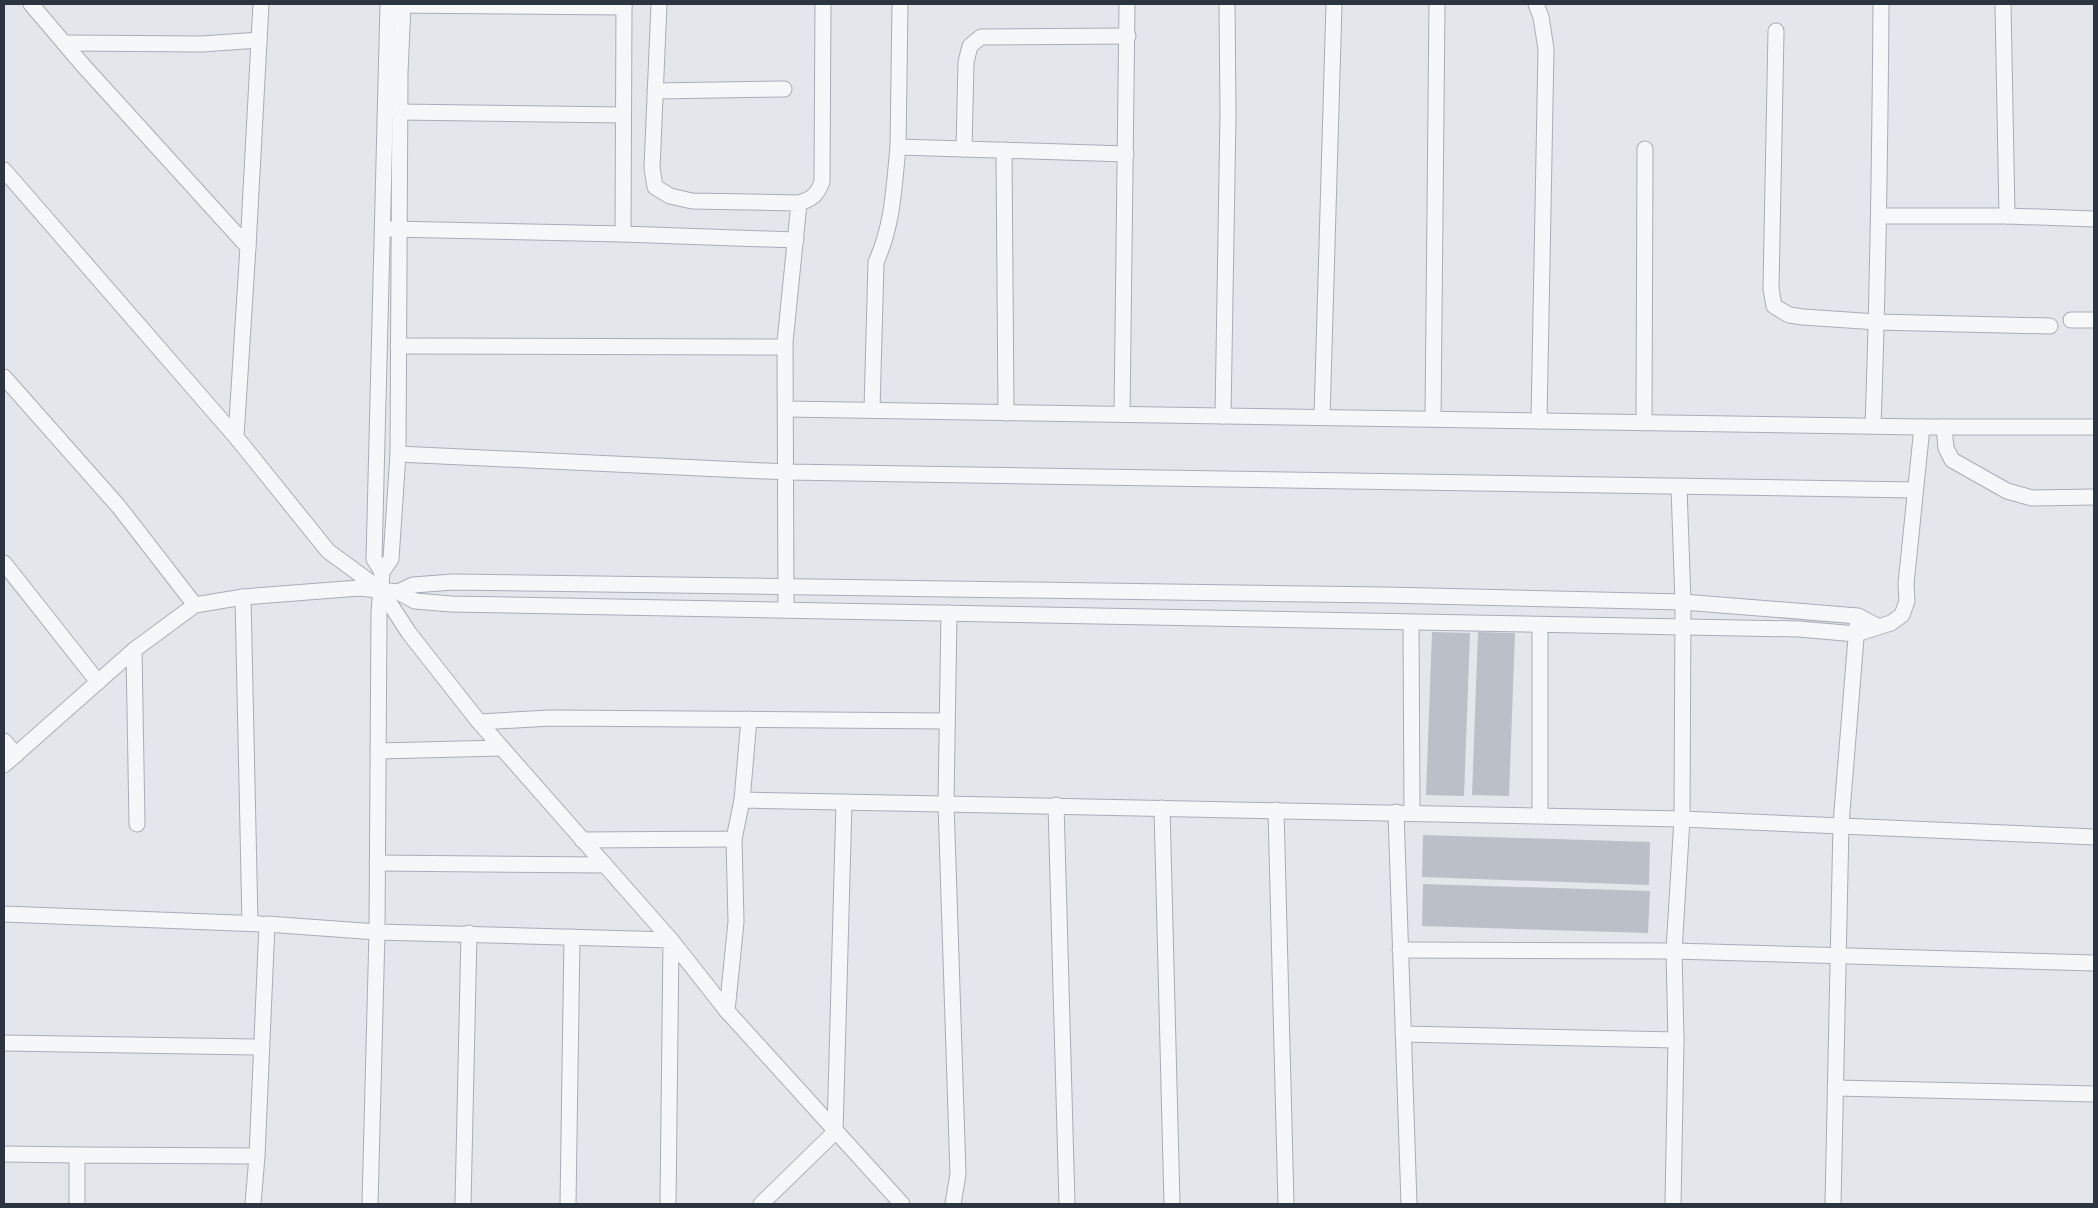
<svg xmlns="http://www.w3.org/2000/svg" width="2098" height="1208" font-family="Signika,sans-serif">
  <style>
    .building { fill: #bbbfc7 }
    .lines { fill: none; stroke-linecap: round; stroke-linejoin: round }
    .street-casing { stroke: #a8adb5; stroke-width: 17 }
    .street { stroke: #f6f7f9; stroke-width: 15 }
  </style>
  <rect width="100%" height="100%" fill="#e3e6eb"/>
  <!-- building -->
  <g class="building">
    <polygon points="1432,632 1470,633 1464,796 1426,795"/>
    <polygon points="1478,632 1515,633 1509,796 1472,795"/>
    <polygon points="1423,835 1650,842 1649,885 1422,877"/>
    <polygon points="1423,884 1650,891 1648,933 1422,926"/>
  </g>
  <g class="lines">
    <!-- street casing -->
    <g class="street-casing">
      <g id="street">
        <polyline points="31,4 81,63 248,247 236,437"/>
        <polyline points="624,4 623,234 796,240"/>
        <polyline points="659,4 652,168 655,187 670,196 692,201 799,203 785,342 786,610"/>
        <polyline points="1536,4 1541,17 1546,49 1539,421"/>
        <polyline points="2003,4 2007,216"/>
        <polyline points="393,5 624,7"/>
        <polyline points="1776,31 1771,289 1774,306 1789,315 1803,317 1877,322 2050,326"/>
        <polyline points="64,43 202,44 259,40"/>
        <polyline points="655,91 784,89"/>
        <polyline points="399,112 623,115"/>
        <polyline points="898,147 900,4"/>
        <polyline points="1004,150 1006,413"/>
        <polyline points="1126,154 964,149 966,62 970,46 981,37 1128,36"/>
        <polyline points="4,170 236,437 328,551 381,590 409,633 479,722 671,940 727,1011 902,1204"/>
        <path d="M799,203c13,-4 18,-8 23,-21l1,-178"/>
        <polyline points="1880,216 2007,216 2094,219"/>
        <polyline points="389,229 623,234"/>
        <polyline points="248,247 261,4"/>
        <polyline points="2071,320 2094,320"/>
        <polyline points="398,346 785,347"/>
        <polyline points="4,377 119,507 195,605"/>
        <polyline points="786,409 1922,427"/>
        <path d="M872,410l4,-148c17,-37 18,-76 22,-115l66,2"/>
        <polyline points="1122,414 1127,4"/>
        <polyline points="1223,416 1228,114 1227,4"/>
        <polyline points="1322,417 1334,4"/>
        <polyline points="1433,419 1437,4"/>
        <polyline points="1644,423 1645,149"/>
        <path d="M1873,426c5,-141 7,-281 8,-422"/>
        <polyline points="1944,427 1946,448 1952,460 2007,491 2032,498 2094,497"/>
        <polyline points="398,454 787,472 1914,490"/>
        <polyline points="4,563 98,682"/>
        <polyline points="382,572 374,559 388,4"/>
        <polyline points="398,592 413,585 453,582 1385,595 1683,602 1858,616 1877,626"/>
        <polyline points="243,597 250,923"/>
        <polyline points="949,613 946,803 958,1174 953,1204"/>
        <polyline points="1411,623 1412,813"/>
        <polyline points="1540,625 1540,815"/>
        <polyline points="134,650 137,824"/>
        <polyline points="479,722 550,718 946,721"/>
        <polyline points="4,741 16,755"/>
        <polyline points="378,751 502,748"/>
        <polyline points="4,765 134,650 195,605 243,597 359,588 398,592 415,601 451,604 1799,629 1856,634 1891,623 1902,615 1907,601 1906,584 1922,427 2094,427"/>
        <polyline points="742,800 749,719"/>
        <polyline points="1056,805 1067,1204"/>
        <polyline points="1162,808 1172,1204"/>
        <polyline points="1276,810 1286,1204"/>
        <polyline points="1396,812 1409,1204"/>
        <polyline points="582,840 734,839 742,800 1682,819 2094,837"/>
        <polyline points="377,863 605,865"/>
        <polyline points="4,914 261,924"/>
        <polyline points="1400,950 1674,951 2094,963"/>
        <polyline points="727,1011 736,922 734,839"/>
        <polyline points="1403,1034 1676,1040"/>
        <polyline points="4,1043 261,1047"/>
        <polyline points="1835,1088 2094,1094"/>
        <polyline points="4,1154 77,1155"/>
        <polyline points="257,1156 267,924 377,932 671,940 668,1204"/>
        <polyline points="77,1204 77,1155 257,1156 253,1204"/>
        <polyline points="370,1204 377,932 379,613 382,572 391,559 398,454 400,73 403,4"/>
        <polyline points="463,1204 469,933"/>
        <polyline points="568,1204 572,937"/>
        <polyline points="761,1204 835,1132 844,802"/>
        <polyline points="1673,1204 1676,1040 1674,951 1682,819 1683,602 1679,487"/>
        <polyline points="1833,1204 1841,824 1857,625"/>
      </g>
    </g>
    <!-- street -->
    <use href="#street" class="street"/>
  </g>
  <!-- border -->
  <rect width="2098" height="1208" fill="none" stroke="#2c3442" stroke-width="10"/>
</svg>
